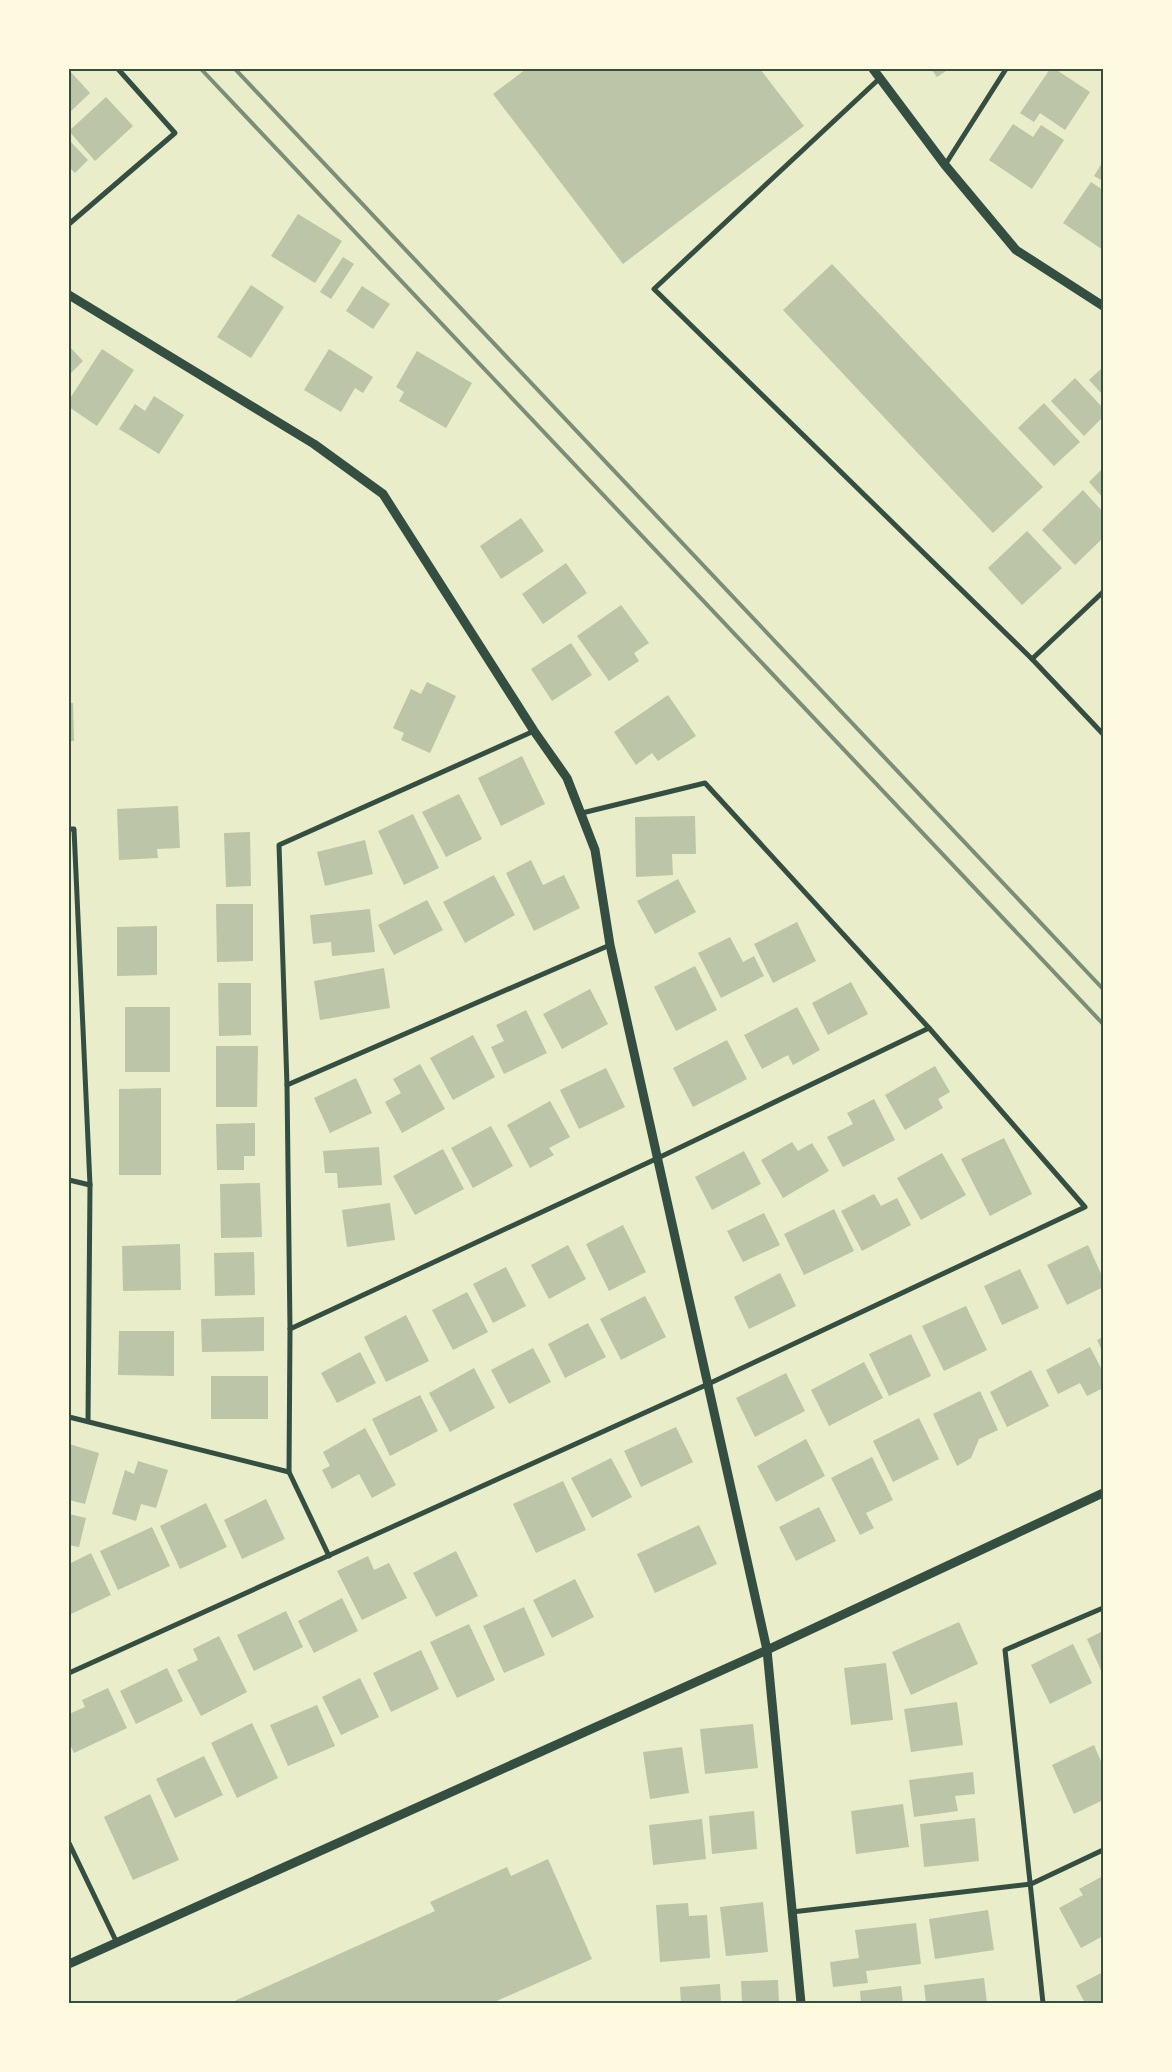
<svg xmlns="http://www.w3.org/2000/svg" width="1172" height="2072" font-family="'Golos Text',sans-serif">
  <style>
    .building { fill: #bcc5a7 }
    .lines { fill: none; stroke-linecap: round; stroke-linejoin: round }
    .minor { stroke: #344e41; stroke-width: 5 }
    .tertiary { stroke: #344e41; stroke-width: 9 }
    .rail { stroke: #7c8e77; stroke-width: 4 }
    .neatline { fill: none; stroke: #344e41; stroke-width: 2 }
  </style>
  <rect width="100%" height="100%" fill="#e9edc9"/>
  <!-- building -->
  <g class="building">
    <polygon points="526,69 760,69 804,126 623,264 493,94"/>
    <polygon points="931,69 949,69 937,77"/>
    <polygon points="1050,69 1055,69 1090,92 1065,130 1040,113 1034,122 1020,113"/>
    <polygon points="69,70 90,93 69,113"/>
    <polygon points="106,97 133,126 95,161 69,131"/>
    <polygon points="1013,124 1033,137 1041,125 1064,140 1032,189 989,160"/>
    <polygon points="69,140 88,160 75,173 69,167"/>
    <polygon points="1103,161 1103,181 1094,176"/>
    <polygon points="1091,182 1103,190 1103,250 1063,223"/>
    <polygon points="298,214 342,241 315,283 271,256"/>
    <polygon points="343,257 354,264 331,299 320,292"/>
    <polygon points="832,264 1043,487 993,533 783,310"/>
    <polygon points="251,285 284,307 251,358 217,337"/>
    <polygon points="362,286 390,304 373,329 346,311"/>
    <polygon points="69,346 83,361 69,375"/>
    <polygon points="102,349 134,370 97,426 69,407 69,400"/>
    <polygon points="329,349 373,377 363,393 355,388 341,412 304,390"/>
    <polygon points="417,351 472,383 446,428 399,401 404,392 396,387"/>
    <polygon points="1103,367 1103,395 1089,380"/>
    <polygon points="1075,378 1103,408 1103,417 1084,436 1051,401"/>
    <polygon points="154,396 184,415 159,454 119,429 135,404 145,411"/>
    <polygon points="1044,403 1080,442 1054,466 1018,428"/>
    <polygon points="1103,468 1103,498 1089,482"/>
    <polygon points="1083,490 1103,512 1103,538 1075,565 1042,530"/>
    <polygon points="521,518 544,551 501,579 480,546"/>
    <polygon points="1027,531 1062,568 1022,605 988,568"/>
    <polygon points="566,563 587,593 543,624 522,594"/>
    <polygon points="621,605 649,643 634,653 639,661 609,681 577,636"/>
    <polygon points="571,643 592,675 552,701 531,669"/>
    <polygon points="427,682 456,696 430,753 401,740 404,733 393,728 411,689 421,694"/>
    <polygon points="668,695 696,736 658,761 652,753 636,765 614,732"/>
    <polygon points="69,703 73,703 74,741 69,741"/>
    <polygon points="522,756 545,804 501,826 478,778"/>
    <polygon points="459,794 482,839 446,857 422,812"/>
    <polygon points="178,806 180,848 157,849 158,858 119,860 117,809"/>
    <polygon points="413,814 439,868 404,885 378,831"/>
    <polygon points="695,816 696,854 672,854 673,875 636,877 635,817"/>
    <polygon points="250,832 251,886 226,887 224,833"/>
    <polygon points="365,840 373,874 325,886 317,852"/>
    <polygon points="531,860 543,885 564,875 580,908 534,931 506,873"/>
    <polygon points="494,875 515,915 465,943 443,902"/>
    <polygon points="678,879 696,912 655,934 637,901"/>
    <polygon points="427,900 443,930 394,955 378,925"/>
    <polygon points="216,904 253,904 253,961 217,962"/>
    <polygon points="370,909 375,952 332,956 331,942 313,944 310,915"/>
    <polygon points="797,922 816,961 773,983 754,944"/>
    <polygon points="157,926 157,975 117,976 117,927"/>
    <polygon points="730,937 743,962 754,956 764,976 721,998 698,953"/>
    <polygon points="695,966 717,1010 676,1031 654,987"/>
    <polygon points="384,968 390,1008 320,1020 314,981"/>
    <polygon points="851,982 868,1014 828,1035 812,1003"/>
    <polygon points="218,983 251,983 251,1035 219,1036"/>
    <polygon points="590,989 608,1024 562,1049 543,1014"/>
    <rect x="125" y="1007" width="45" height="65"/>
    <polygon points="797,1007 820,1050 793,1065 788,1055 762,1069 744,1035"/>
    <polygon points="526,1010 547,1053 504,1074 491,1047 504,1041 496,1025"/>
    <polygon points="473,1035 495,1077 453,1100 430,1058"/>
    <polygon points="727,1040 747,1079 693,1107 673,1068"/>
    <polygon points="216,1046 258,1046 257,1107 216,1107"/>
    <polygon points="420,1064 445,1109 402,1133 385,1102 401,1093 393,1079"/>
    <polygon points="935,1066 950,1092 938,1099 943,1108 905,1130 885,1095"/>
    <polygon points="606,1068 625,1107 579,1129 560,1090"/>
    <polygon points="356,1078 372,1113 330,1133 314,1098"/>
    <polygon points="161,1088 161,1175 119,1175 119,1089"/>
    <polygon points="874,1099 895,1140 843,1167 827,1137 853,1124 847,1113"/>
    <polygon points="550,1101 570,1137 549,1148 554,1155 530,1168 507,1125"/>
    <polygon points="255,1123 255,1156 244,1156 244,1170 217,1170 216,1124"/>
    <polygon points="491,1126 513,1166 473,1188 451,1148"/>
    <polygon points="1004,1138 1032,1194 990,1216 961,1159"/>
    <polygon points="792,1142 798,1151 812,1143 829,1171 783,1198 761,1160"/>
    <polygon points="379,1147 382,1185 338,1188 337,1173 325,1173 323,1151"/>
    <polygon points="443,1149 464,1189 415,1215 393,1176"/>
    <polygon points="744,1151 761,1184 712,1210 695,1177"/>
    <polygon points="942,1153 966,1195 921,1220 897,1178"/>
    <polygon points="260,1183 262,1237 221,1238 220,1184"/>
    <polygon points="874,1194 881,1206 897,1198 911,1225 862,1251 841,1211"/>
    <polygon points="390,1203 395,1240 347,1247 342,1210"/>
    <polygon points="834,1209 854,1251 804,1275 784,1234"/>
    <polygon points="764,1213 780,1245 743,1262 727,1231"/>
    <polygon points="623,1225 646,1272 609,1291 586,1244"/>
    <polygon points="180,1244 181,1290 123,1291 122,1246"/>
    <polygon points="568,1245 586,1279 549,1299 531,1265"/>
    <polygon points="1088,1245 1103,1278 1103,1287 1067,1305 1047,1265"/>
    <polygon points="254,1252 255,1295 215,1296 214,1253"/>
    <polygon points="506,1267 526,1306 493,1323 473,1284"/>
    <polygon points="1020,1269 1039,1308 1002,1325 984,1286"/>
    <polygon points="780,1273 796,1306 749,1329 734,1297"/>
    <polygon points="467,1292 488,1332 453,1350 432,1310"/>
    <polygon points="645,1296 666,1337 621,1360 600,1319"/>
    <polygon points="966,1306 987,1350 944,1371 922,1326"/>
    <polygon points="406,1315 429,1361 386,1382 364,1337"/>
    <polygon points="264,1317 264,1351 202,1352 201,1319"/>
    <polygon points="588,1323 606,1357 565,1378 548,1344"/>
    <polygon points="119,1331 174,1331 174,1376 118,1375"/>
    <polygon points="911,1334 931,1376 889,1396 869,1354"/>
    <polygon points="1103,1337 1103,1353 1097,1340"/>
    <polygon points="1090,1347 1103,1372 1103,1388 1087,1396 1080,1383 1058,1394 1046,1370"/>
    <polygon points="533,1348 551,1382 509,1404 491,1370"/>
    <polygon points="360,1352 376,1383 337,1403 321,1373"/>
    <polygon points="864,1362 883,1398 829,1426 811,1390"/>
    <polygon points="474,1368 495,1408 450,1432 429,1393"/>
    <polygon points="1031,1370 1049,1406 1007,1427 990,1392"/>
    <polygon points="786,1373 805,1411 755,1437 736,1398"/>
    <rect x="211" y="1376" width="57" height="43"/>
    <polygon points="980,1391 998,1430 979,1439 971,1458 957,1466 933,1414"/>
    <polygon points="420,1395 438,1431 390,1456 372,1419"/>
    <polygon points="919,1418 939,1459 893,1482 873,1441"/>
    <polygon points="676,1427 693,1462 641,1487 624,1451"/>
    <polygon points="365,1428 396,1485 372,1498 359,1474 332,1489 322,1470 330,1466 323,1452"/>
    <polygon points="806,1439 825,1476 776,1502 757,1466"/>
    <polygon points="69,1444 99,1453 85,1504 69,1500"/>
    <polygon points="872,1457 893,1500 866,1513 874,1528 860,1535 831,1478"/>
    <polygon points="611,1458 632,1497 592,1518 571,1478"/>
    <polygon points="138,1461 168,1470 156,1508 141,1504 136,1521 112,1514 125,1470 134,1474"/>
    <polygon points="563,1481 586,1530 536,1553 513,1504"/>
    <polygon points="266,1499 285,1539 242,1559 224,1520"/>
    <polygon points="206,1503 227,1547 180,1569 160,1526"/>
    <polygon points="819,1507 836,1541 796,1561 779,1527"/>
    <polygon points="69,1514 86,1518 79,1547 69,1545"/>
    <polygon points="699,1525 717,1564 655,1593 637,1554"/>
    <polygon points="152,1527 170,1566 118,1590 100,1551"/>
    <polygon points="456,1551 478,1596 436,1617 413,1573"/>
    <polygon points="91,1553 111,1595 69,1615 69,1564"/>
    <polygon points="368,1556 374,1570 389,1563 407,1598 362,1620 337,1571"/>
    <polygon points="575,1579 594,1617 552,1638 533,1600"/>
    <polygon points="342,1598 358,1631 314,1653 298,1621"/>
    <polygon points="524,1607 545,1655 504,1673 483,1626"/>
    <polygon points="286,1611 303,1647 254,1671 237,1635"/>
    <polygon points="959,1622 978,1664 911,1695 892,1652"/>
    <polygon points="469,1624 495,1680 457,1698 430,1642"/>
    <polygon points="1103,1631 1103,1675 1087,1639"/>
    <polygon points="219,1636 247,1692 201,1716 177,1670 198,1660 193,1649"/>
    <polygon points="1073,1644 1092,1683 1050,1704 1031,1665"/>
    <polygon points="421,1650 439,1689 391,1712 373,1673"/>
    <polygon points="886,1663 893,1720 851,1725 844,1668"/>
    <polygon points="167,1668 183,1701 136,1724 120,1691"/>
    <polygon points="360,1678 379,1717 341,1735 322,1697"/>
    <polygon points="108,1688 127,1728 74,1753 69,1742 69,1714 85,1707 82,1700"/>
    <polygon points="957,1702 963,1745 911,1752 904,1709"/>
    <polygon points="317,1705 335,1746 288,1766 270,1725"/>
    <polygon points="252,1723 278,1778 237,1798 211,1743"/>
    <polygon points="753,1724 758,1768 705,1774 700,1729"/>
    <polygon points="1094,1745 1103,1766 1103,1800 1074,1814 1052,1765"/>
    <polygon points="682,1747 689,1793 650,1799 643,1752"/>
    <polygon points="204,1756 223,1795 175,1818 156,1779"/>
    <polygon points="973,1772 975,1794 955,1796 958,1811 914,1817 909,1780"/>
    <polygon points="150,1794 179,1860 133,1880 104,1817"/>
    <polygon points="903,1804 909,1847 856,1854 851,1811"/>
    <polygon points="754,1811 757,1849 712,1854 709,1816"/>
    <polygon points="975,1818 979,1861 924,1867 920,1824"/>
    <polygon points="702,1819 706,1859 653,1865 649,1825"/>
    <polygon points="548,1859 592,1959 492,2003 230,2003 435,1911 430,1902 507,1867 511,1876"/>
    <polygon points="1103,1876 1103,1936 1081,1948 1059,1908 1083,1895 1079,1889"/>
    <polygon points="763,1902 768,1952 726,1956 720,1907"/>
    <polygon points="688,1903 689,1916 707,1915 710,1958 660,1962 656,1905"/>
    <polygon points="988,1910 994,1950 935,1959 929,1919"/>
    <polygon points="916,1923 921,1964 866,1971 868,1983 833,1987 830,1962 859,1958 855,1930"/>
    <polygon points="1103,1972 1103,2003 1085,2003 1076,1986"/>
    <polygon points="984,1978 987,2003 926,2003 924,1985"/>
    <polygon points="778,1980 779,2003 742,2003 741,1981"/>
    <polygon points="720,1984 721,2003 681,2003 680,1987"/>
    <polygon points="901,1986 903,2003 861,2003 860,1991"/>
  </g>
  <g class="lines">
    <!-- minor -->
    <g class="minor">
      <polyline points="880,78 654,289 1032,659 1103,734"/>
      <polyline points="945,165 1006,69"/>
      <polyline points="69,224 175,133 118,69"/>
      <polyline points="1032,659 1103,592"/>
      <polyline points="69,829 74,829 90,1185 88,1421"/>
      <polyline points="287,1085 610,945"/>
      <polyline points="69,1180 90,1185"/>
      <polyline points="290,1329 658,1158 929,1028"/>
      <polyline points="69,1417 289,1472"/>
      <polyline points="329,1556 289,1472 290,1329 287,1085 279,845 534,731"/>
      <polyline points="69,1673 706,1385 1085,1207 929,1028 705,783 582,813"/>
      <polyline points="69,1843 117,1943"/>
      <polyline points="792,1912 1031,1884 1103,1850"/>
      <polyline points="1043,2003 1005,1650 1103,1608"/>
    </g>
    <!-- tertiary -->
    <g class="tertiary">
      <polyline points="873,69 945,165 1016,250 1103,306"/>
      <polyline points="69,295 314,444 383,494 534,731 567,778 595,850 610,945 767,1650 801,2003"/>
      <polyline points="69,1964 767,1650 1103,1493"/>
    </g>
    <!-- rail -->
    <g class="rail">
      <polyline points="201,69 1103,1024"/>
      <polyline points="235,69 1103,989"/>
    </g>
  </g>
  <!-- border -->
  <rect width="1172" height="2072" fill="none" stroke="#fefae0" stroke-width="140"/>
  <rect x="70" y="70" width="1032" height="1932" class="neatline"/>
</svg>
